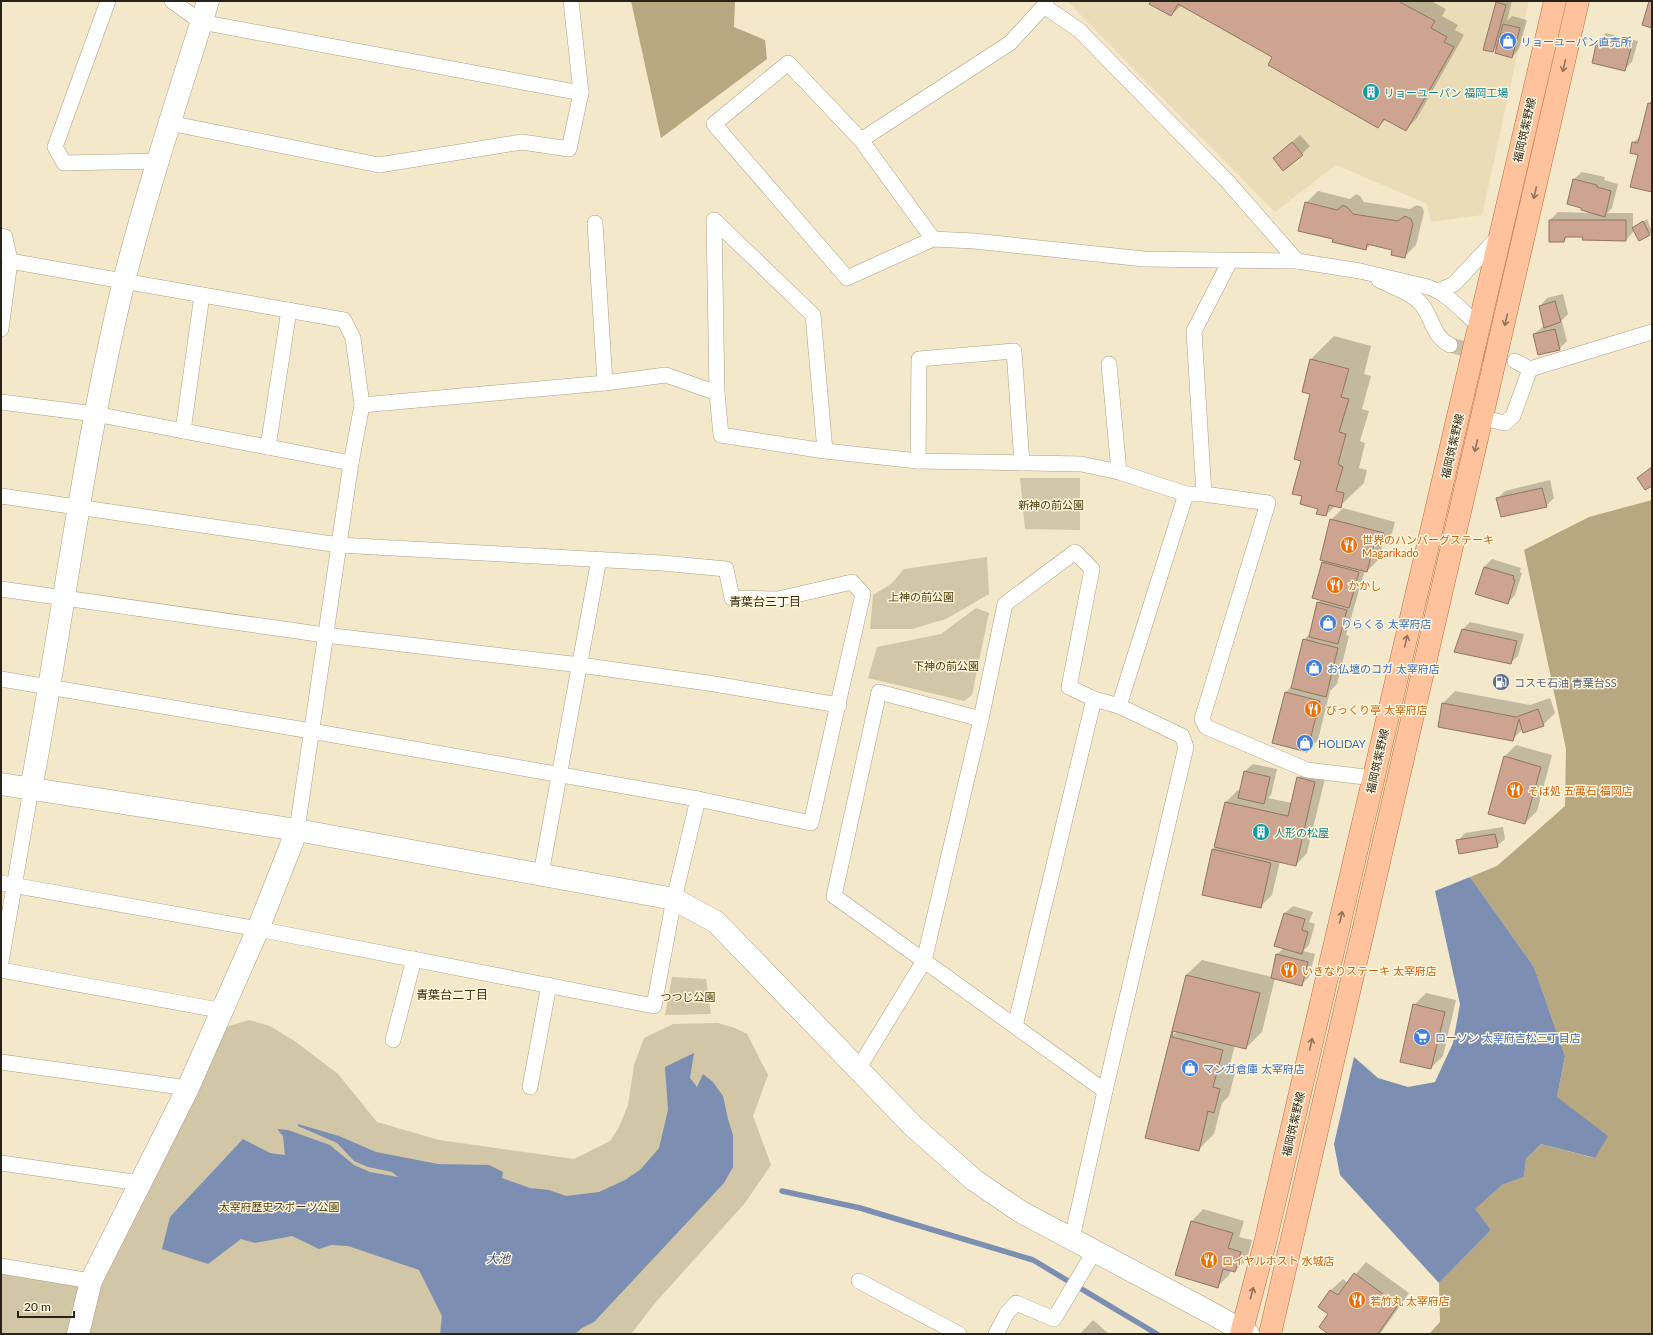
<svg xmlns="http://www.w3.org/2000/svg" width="1653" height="1335" font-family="Lato,'Noto Sans JP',sans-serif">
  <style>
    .built { fill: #eadcb6 }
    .green { fill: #d1c6a6 }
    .forest { fill: #b7a881 }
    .water { fill: #7c8eb1 }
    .shadow { fill: #0003 }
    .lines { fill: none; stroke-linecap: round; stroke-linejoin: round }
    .stream { stroke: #7c8eb1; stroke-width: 5.5 }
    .building { fill: #cda490; stroke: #917466 }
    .street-tunnel { stroke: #cac1a6; stroke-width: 15; stroke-dasharray: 15 8; stroke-linecap: butt }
    .street-casing { stroke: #aa9f82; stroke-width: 16 }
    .secondary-casing { stroke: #aa9f82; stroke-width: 23 }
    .primary-casing { stroke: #b27043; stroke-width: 23 }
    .street { stroke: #fff; stroke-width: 15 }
    .secondary { stroke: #fff; stroke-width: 22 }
    .primary { stroke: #fec29c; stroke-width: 22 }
    .oneway { stroke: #92725a }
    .labels { text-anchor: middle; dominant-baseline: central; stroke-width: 3; stroke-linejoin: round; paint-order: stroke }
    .shop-label { font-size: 11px; fill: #366cbe; stroke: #fef5dc; text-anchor: start }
    .culture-label { font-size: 11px; fill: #0d838f; stroke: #fef5dc; text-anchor: start }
    .street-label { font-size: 11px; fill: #272318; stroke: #fef5dc }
    .park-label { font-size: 11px; fill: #4a3a05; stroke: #fef5dc }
    .food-label { font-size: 11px; fill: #c56008; stroke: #fef5dc; text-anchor: start }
    .service-label { font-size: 11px; fill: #4e5e75; stroke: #fef5dc; text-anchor: start }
    .neighbourhood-label { font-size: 12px; fill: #362d13; stroke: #fef5dc }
    .water-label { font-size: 12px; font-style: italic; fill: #354d7e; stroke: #fef5dc }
  </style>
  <rect width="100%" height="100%" fill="#f3e8c9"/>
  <!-- built -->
  <polygon class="built" points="1067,1 1529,1 1482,215 1431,222 1427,204 1336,165 1275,212"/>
  <!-- green -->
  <g class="green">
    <polygon points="1020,478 1080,478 1080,530 1025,529"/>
    <polygon points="987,557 989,594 946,619 912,629 870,629 873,595 891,584 904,569"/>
    <polygon points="976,608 989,613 972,695 964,701 868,678 877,647 941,634"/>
    <polygon points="672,977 706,979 711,1014 665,1015"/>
    <polygon points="249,1020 270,1026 296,1042 338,1074 377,1122 439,1140 574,1159 610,1141 619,1127 628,1105 634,1065 644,1038 673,1024 718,1023 735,1028 747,1034 768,1075 753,1116 771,1165 745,1203 656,1302 631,1334 88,1334 98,1289 226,1027"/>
    <polygon points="1,1273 83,1286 71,1334 1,1334"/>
  </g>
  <!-- forest -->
  <g class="forest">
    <polygon points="631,1 735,1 734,27 765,40 767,59 661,138"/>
    <polygon points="1652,500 1652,1334 1429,1334 1440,1322 1439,1283 1491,1230 1474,1209 1502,1185 1524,1177 1526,1159 1541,1144 1594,1158 1557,1097 1565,1056 1534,967 1470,877 1497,866 1565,806 1566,749 1524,550 1589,517"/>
  </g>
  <!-- water -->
  <g class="water">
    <polygon points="1470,877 1534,967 1565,1056 1557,1097 1608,1136 1595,1158 1541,1144 1526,1159 1524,1177 1502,1185 1475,1209 1491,1230 1439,1283 1340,1175 1334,1144 1354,1057 1378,1078 1408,1087 1435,1082 1453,1043 1460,1004 1435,891"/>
    <polygon points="694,1053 690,1078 697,1087 703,1074 713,1082 723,1096 728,1119 733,1135 733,1167 724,1183 594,1322 582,1328 575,1334 440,1334 442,1316 419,1270 348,1246 331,1245 319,1249 292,1236 255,1243 241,1239 208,1264 162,1249 170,1217 243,1139 270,1153 285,1155 283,1136 277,1129 288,1130 330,1145 354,1165 370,1172 398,1177 392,1172 368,1167 354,1161 337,1143 298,1126 298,1124 339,1136 376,1152 438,1164 489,1165 503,1172 502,1178 530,1188 549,1190 566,1196 599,1192 625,1180 641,1169 659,1148 668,1110 665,1067"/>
  </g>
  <!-- shadow -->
  <g class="shadow">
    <polygon points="1152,1 1431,1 1446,9 1442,16 1458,25 1455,30 1464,35 1417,118 1406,130 1386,119 1378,127 1274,57 1182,5 1171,15"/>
    <polygon points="1499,1 1512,1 1507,21 1512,16 1527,20 1519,49 1512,57 1498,46 1493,51 1497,3"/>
    <polygon points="1606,33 1638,41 1632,62 1624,70 1593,62 1598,40"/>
    <polygon points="1652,100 1652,191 1633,143 1641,135 1649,103"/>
    <polygon points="1300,135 1310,146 1302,154 1274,158"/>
    <polygon points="1582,172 1605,177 1604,180 1618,184 1612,208 1607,213 1633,213 1633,232 1626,240 1568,236 1564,241 1550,220 1558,212 1591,213 1574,179"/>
    <polygon points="1318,191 1350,199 1356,194 1360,196 1364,202 1410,209 1417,205 1422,207 1424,212 1416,245 1404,257 1393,249 1371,244 1366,249 1334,238 1306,203"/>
    <polygon points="1647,219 1652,232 1640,240 1633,228"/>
    <polygon points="1563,294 1568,314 1560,322 1562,322 1567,341 1559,349 1534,334 1544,326 1540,306 1547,298"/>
    <polygon points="1334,336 1371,346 1364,374 1371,376 1362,409 1369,411 1360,441 1365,443 1359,468 1367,470 1364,483 1340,506 1336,505 1326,515 1303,496 1302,460 1311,393 1311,359"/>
    <polygon points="1652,466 1652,484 1638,478"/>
    <polygon points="1550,480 1554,498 1546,506 1498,498 1505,491"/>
    <polygon points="1343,508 1395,522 1392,533 1383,543 1379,559 1367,571 1365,570 1346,635 1349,636 1337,684 1330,691 1318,740 1306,751 1286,692 1292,686 1304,640 1311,632 1318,603 1321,600 1322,563 1325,560 1331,520"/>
    <polygon points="1492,559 1521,568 1520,572 1522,573 1515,595 1508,603 1484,567"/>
    <polygon points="1470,622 1524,634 1518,656 1510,663 1462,630"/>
    <polygon points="1455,691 1530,705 1550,698 1555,713 1543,725 1523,729 1512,740 1439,727 1443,703"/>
    <polygon points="1516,745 1552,755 1537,811 1525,823 1504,757"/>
    <polygon points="1253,764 1277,769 1271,795 1268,798 1292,803 1298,778 1310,766 1327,770 1307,853 1296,865 1280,861 1272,895 1260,907 1213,850 1215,847 1226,802 1238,790 1240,791 1245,771"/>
    <polygon points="1503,827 1505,839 1497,846 1458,841 1465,833"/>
    <polygon points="1293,906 1313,912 1309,922 1315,924 1309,945 1303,951 1315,954 1309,977 1302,984 1275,978 1262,1032 1246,1048 1235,1045 1228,1072 1235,1073 1229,1096 1222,1103 1214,1134 1198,1150 1171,1037 1177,1031 1186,975 1202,960 1272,977 1277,954 1284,948 1285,913"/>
    <polygon points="1426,993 1456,1000 1443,1056 1431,1068 1414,1005"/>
    <polygon points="1203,1209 1244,1221 1239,1237 1252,1240 1247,1259 1235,1271 1231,1270 1229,1275 1218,1286 1192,1221"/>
    <polygon points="1366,1262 1409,1293 1380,1334 1330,1334 1330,1314 1320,1307 1331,1290 1343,1279 1348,1283"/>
    <polygon points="1093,1320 1109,1334 1080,1334"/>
  </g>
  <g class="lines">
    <!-- stream -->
    <polyline class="stream" points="782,1191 860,1208 1033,1260 1157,1334"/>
  </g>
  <!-- building -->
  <g class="building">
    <polygon points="1151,1 1398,1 1435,21 1431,28 1447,37 1444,42 1454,47 1406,131 1384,119 1378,128 1268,65 1272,57 1178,4 1171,16 1149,4"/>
    <polygon points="1649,1 1652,1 1652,28 1642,25"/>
    <polygon points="1496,2 1506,5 1493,52 1483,50"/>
    <polygon points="1503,24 1520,28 1512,58 1495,53"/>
    <polygon points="1597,40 1631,48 1625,71 1592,63"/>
    <polygon points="1648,103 1652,104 1652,192 1630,187 1638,155 1630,153 1632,142 1638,143"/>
    <polygon points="1292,142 1303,155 1283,171 1273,158"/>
    <polygon points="1573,179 1597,185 1597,187 1611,191 1605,217 1581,210 1581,208 1567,204"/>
    <polygon points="1305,202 1337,210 1343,205 1348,208 1353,214 1398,221 1405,216 1411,219 1413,224 1405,258 1391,255 1392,250 1367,244 1366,250 1332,242 1333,239 1298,231"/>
    <polygon points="1549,220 1626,220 1626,241 1582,240 1583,237 1565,237 1564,242 1549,242"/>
    <polygon points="1643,221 1650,235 1639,241 1632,228"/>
    <polygon points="1555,301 1561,322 1544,328 1539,306"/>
    <polygon points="1555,329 1560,350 1538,355 1533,334"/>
    <polygon points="1310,359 1349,369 1341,397 1349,399 1339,432 1346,434 1338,464 1343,467 1336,491 1344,493 1341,508 1329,505 1326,516 1316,514 1318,509 1300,504 1302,496 1292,494 1301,461 1294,459 1310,394 1302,392"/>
    <polygon points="1652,467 1652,486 1645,490 1637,478"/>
    <polygon points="1542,488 1547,507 1501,517 1496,498"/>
    <polygon points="1330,519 1384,533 1381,546 1374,545 1367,572 1320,560"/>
    <polygon points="1322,562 1359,572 1349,608 1312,598"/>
    <polygon points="1484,567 1514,576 1513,579 1515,580 1508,604 1475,594"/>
    <polygon points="1317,602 1347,610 1338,644 1309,637"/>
    <polygon points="1462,629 1517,641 1511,664 1454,652"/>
    <polygon points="1303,639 1338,648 1326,697 1291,688"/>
    <polygon points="1285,692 1320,701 1307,752 1272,743"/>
    <polygon points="1442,703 1516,717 1538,709 1544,726 1523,733 1519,719 1513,741 1438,727"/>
    <polygon points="1504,756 1541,767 1525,824 1488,814"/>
    <polygon points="1244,771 1270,777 1264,804 1238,798"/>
    <polygon points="1297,777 1315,782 1296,866 1214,847 1225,802 1288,816"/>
    <polygon points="1495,834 1498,847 1459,854 1456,840"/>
    <polygon points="1212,849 1271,863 1261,908 1202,895"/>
    <polygon points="1284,913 1305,919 1302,930 1308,932 1302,954 1274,946"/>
    <polygon points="1276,954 1308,962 1302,986 1271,978"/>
    <polygon points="1186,975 1260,993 1246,1049 1173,1031 1172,1037 1223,1050 1213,1087 1220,1089 1214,1113 1208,1111 1199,1151 1145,1138"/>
    <polygon points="1413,1004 1445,1012 1431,1069 1400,1062"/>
    <polygon points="1191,1221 1233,1233 1228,1248 1241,1252 1235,1272 1223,1269 1218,1288 1175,1275"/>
    <polygon points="1354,1273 1398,1305 1378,1334 1328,1334 1319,1327 1328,1314 1318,1307 1330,1290 1338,1295"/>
  </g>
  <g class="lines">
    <!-- street-tunnel -->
    <polyline class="street-tunnel" points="1450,345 1505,359"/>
    <!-- street casing -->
    <g class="street-casing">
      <g id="street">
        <polyline points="108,1 55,147 64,163 158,161"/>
        <polyline points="172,1 201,22 581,93"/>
        <polyline points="1044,6 1079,30 1228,182 1297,261"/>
        <polyline points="169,123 379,165 522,142 569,149 581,93 571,1"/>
        <polyline points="861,140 1010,43 1044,6 1046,1"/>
        <polyline points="595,223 605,383"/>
        <polyline points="1,236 5,237 10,261 344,320 353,338 362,405 351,463 297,830"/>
        <path d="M933,239l-72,-99 -73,-77 -74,61 133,154 86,-39 41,2 170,18 153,2 63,10 68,16c21,7 35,25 51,39"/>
        <path d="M1379,280c13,7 34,13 43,25 11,14 11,32 28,40"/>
        <polyline points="1438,291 1454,284 1499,236"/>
        <polyline points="1,329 10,261"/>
        <polyline points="1515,361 1530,369 1652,332"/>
        <polyline points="1109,364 1119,472"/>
        <polyline points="717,393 714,220 813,315 825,451"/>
        <polyline points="1,402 95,414 351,463"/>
        <polyline points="362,405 605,383 666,375 717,393 721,435 825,451 918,461 1081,464 1119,472 1186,494 1204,494 1268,503 1202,719 1206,727 1307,770 1373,778"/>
        <polyline points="1483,418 1505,423 1513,416 1530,369"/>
        <polyline points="183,431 202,295"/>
        <polyline points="268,447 289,310"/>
        <polyline points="918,461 919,359 1014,351 1022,463"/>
        <polyline points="1204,494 1194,331 1230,261"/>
        <polyline points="1,496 339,545 662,563 726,569 732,598 778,599 852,582 863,594 811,823 698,799 311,731 1,679"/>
        <polyline points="1,589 325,635 580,665 708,683 839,705"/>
        <polyline points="1119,706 1186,494"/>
        <polyline points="981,719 879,692 834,896 1105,1091"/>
        <polyline points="541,874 599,559"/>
        <polyline points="1,883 258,929 654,1006 674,899 698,799"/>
        <polyline points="1,962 31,789"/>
        <polyline points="1,970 224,1011"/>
        <polyline points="1015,1026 1094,699"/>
        <polyline points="393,1040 414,959"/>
        <polyline points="1,1062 188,1088"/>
        <polyline points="858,1069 924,961 981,719 1005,604 1075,552 1092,569 1069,687 1094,699 1119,706 1182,736 1186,747 1105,1091 1072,1238"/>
        <polyline points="530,1087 549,985"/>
        <polyline points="1,1163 140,1183"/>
        <polyline points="1,1266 91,1281"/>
        <polyline points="859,1281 959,1334"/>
        <polyline points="996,1334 1007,1313 1016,1303 1054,1319 1094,1252"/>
      </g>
    </g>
    <!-- secondary casing -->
    <g class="secondary-casing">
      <g id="secondary">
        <polyline points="1,784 297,830 674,899 716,922 913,1126 974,1180 1021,1212 1213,1314 1248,1334"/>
        <path d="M31,789c32,-169 52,-340 93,-508 24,-94 55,-187 84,-280"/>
        <polyline points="78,1334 91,1281 188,1088 258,929 297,830"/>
      </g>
    </g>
    <!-- primary casing -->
    <g class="primary-casing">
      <g id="primary">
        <polyline points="1241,1334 1265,1243 1555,1"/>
        <polyline points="1270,1334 1578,1"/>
      </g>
    </g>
    <!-- street -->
    <use href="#street" class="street"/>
    <!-- secondary -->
    <use href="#secondary" class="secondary"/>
    <!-- primary -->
    <use href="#primary" class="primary"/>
  </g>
  <!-- one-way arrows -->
  <defs><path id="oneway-shaft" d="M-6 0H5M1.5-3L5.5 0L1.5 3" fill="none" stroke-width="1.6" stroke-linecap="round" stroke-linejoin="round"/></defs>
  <g class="oneway">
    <use href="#oneway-shaft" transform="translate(1564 66) rotate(103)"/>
    <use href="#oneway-shaft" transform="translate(1535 193) rotate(103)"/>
    <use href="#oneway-shaft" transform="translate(1506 320) rotate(103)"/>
    <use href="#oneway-shaft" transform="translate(1476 446) rotate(103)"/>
    <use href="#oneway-shaft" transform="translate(1406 641) rotate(-77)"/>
    <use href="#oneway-shaft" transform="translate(1341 917) rotate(-77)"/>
    <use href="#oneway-shaft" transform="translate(1311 1044) rotate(-77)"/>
    <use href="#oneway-shaft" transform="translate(1252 1293) rotate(-75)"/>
  </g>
  <!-- icons -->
  <defs>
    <g id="shop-disc" transform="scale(0.9)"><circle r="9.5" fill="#3f7fe0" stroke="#fef5dc"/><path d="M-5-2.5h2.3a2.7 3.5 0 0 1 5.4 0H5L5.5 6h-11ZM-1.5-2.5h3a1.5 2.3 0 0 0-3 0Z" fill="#fff"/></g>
    <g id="building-disc" transform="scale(0.9)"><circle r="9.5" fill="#0f9aa8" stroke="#fef5dc"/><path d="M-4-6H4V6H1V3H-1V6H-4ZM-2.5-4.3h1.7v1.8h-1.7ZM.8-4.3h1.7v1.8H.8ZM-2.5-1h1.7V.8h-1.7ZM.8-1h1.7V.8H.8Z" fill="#fff"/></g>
    <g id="restaurant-disc" transform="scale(0.9)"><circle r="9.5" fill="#e8710a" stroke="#fef5dc"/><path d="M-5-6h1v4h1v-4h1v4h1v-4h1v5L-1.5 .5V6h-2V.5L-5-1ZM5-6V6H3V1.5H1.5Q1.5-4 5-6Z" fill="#fff"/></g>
    <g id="fuel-disc" transform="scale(0.9)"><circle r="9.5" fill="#5c6f8a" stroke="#fef5dc"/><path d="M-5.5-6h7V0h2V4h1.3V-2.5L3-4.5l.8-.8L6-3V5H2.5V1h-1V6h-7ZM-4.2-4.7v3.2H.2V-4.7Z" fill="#fff"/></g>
    <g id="supermarket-disc" transform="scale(0.9)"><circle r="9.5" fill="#3f7fe0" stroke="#fef5dc"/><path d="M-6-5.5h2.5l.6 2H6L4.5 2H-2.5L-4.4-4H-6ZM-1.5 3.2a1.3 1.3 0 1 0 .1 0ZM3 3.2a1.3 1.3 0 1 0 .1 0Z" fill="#fff"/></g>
  </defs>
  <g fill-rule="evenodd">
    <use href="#shop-disc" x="1508" y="41"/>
    <use href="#building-disc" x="1371" y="92"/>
    <use href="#restaurant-disc" x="1349" y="545"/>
    <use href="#restaurant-disc" x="1335" y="585"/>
    <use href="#shop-disc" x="1328" y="623"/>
    <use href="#shop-disc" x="1314" y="668"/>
    <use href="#fuel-disc" x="1501" y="682"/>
    <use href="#restaurant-disc" x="1313" y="709"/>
    <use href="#shop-disc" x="1305" y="743"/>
    <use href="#restaurant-disc" x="1515" y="790"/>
    <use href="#building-disc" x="1261" y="832"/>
    <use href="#restaurant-disc" x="1289" y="970"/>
    <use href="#supermarket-disc" x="1422" y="1037"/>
    <use href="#shop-disc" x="1190" y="1068"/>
    <use href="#restaurant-disc" x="1209" y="1260"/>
    <use href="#restaurant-disc" x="1357" y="1300"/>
  </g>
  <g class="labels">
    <!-- shop labels -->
    <g class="shop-label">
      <text x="1521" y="41">リョーユーパン直売所</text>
      <text x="1341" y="623">りらくる 太宰府店</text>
      <text x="1327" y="668">お仏壇のコガ 太宰府店</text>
      <text x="1318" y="743">HOLIDAY</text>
      <text x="1435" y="1037">ローソン 太宰府吉松三丁目店</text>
      <text x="1203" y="1068">マンガ倉庫 太宰府店</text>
    </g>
    <!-- culture labels -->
    <g class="culture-label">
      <text x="1384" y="92">リョーユーパン 福岡工場</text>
      <text x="1274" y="832">人形の松屋</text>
    </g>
    <!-- street labels -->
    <g class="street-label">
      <text transform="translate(1524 130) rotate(-77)">福岡筑紫野線</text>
      <text transform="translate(1452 446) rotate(-77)">福岡筑紫野線</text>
      <text transform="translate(1377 761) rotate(-77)">福岡筑紫野線</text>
      <text transform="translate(1293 1124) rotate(-77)">福岡筑紫野線</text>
    </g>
    <!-- park labels -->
    <g class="park-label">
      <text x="1051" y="504">新神の前公園</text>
      <text x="921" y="596">上神の前公園</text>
      <text x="946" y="665">下神の前公園</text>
      <text x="688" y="996">つつじ公園</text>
      <text x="279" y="1206">太宰府歴史スポーツ公園</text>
    </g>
    <!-- food labels -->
    <g class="food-label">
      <text x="1362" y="539">世界のハンバーグステーキ<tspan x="1362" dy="13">Magarikado</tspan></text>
      <text x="1348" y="585">かかし</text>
      <text x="1326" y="709">びっくり亭 太宰府店</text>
      <text x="1528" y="790">そば処 五萬石 福岡店</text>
      <text x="1302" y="970">いきなりステーキ 太宰府店</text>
      <text x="1222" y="1260">ロイヤルホスト 水城店</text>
      <text x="1370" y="1300">若竹丸 太宰府店</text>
    </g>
    <!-- service labels -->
    <g class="service-label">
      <text x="1514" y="682">コスモ石油 青葉台SS</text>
    </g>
    <!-- neighbourhood labels -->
    <g class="neighbourhood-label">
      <text x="765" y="601">青葉台三丁目</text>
      <text x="452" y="994">青葉台二丁目</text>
    </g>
    <!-- water labels -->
    <g class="water-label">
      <text x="498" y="1258">大池</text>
    </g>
  </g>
  <!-- border -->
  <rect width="1653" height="1335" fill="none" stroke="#272318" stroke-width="4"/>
  <!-- scale -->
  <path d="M18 1311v6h56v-6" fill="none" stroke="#272318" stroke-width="2"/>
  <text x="24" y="1311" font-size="12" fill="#272318" stroke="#fef5dc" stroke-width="3" paint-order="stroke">20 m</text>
</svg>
